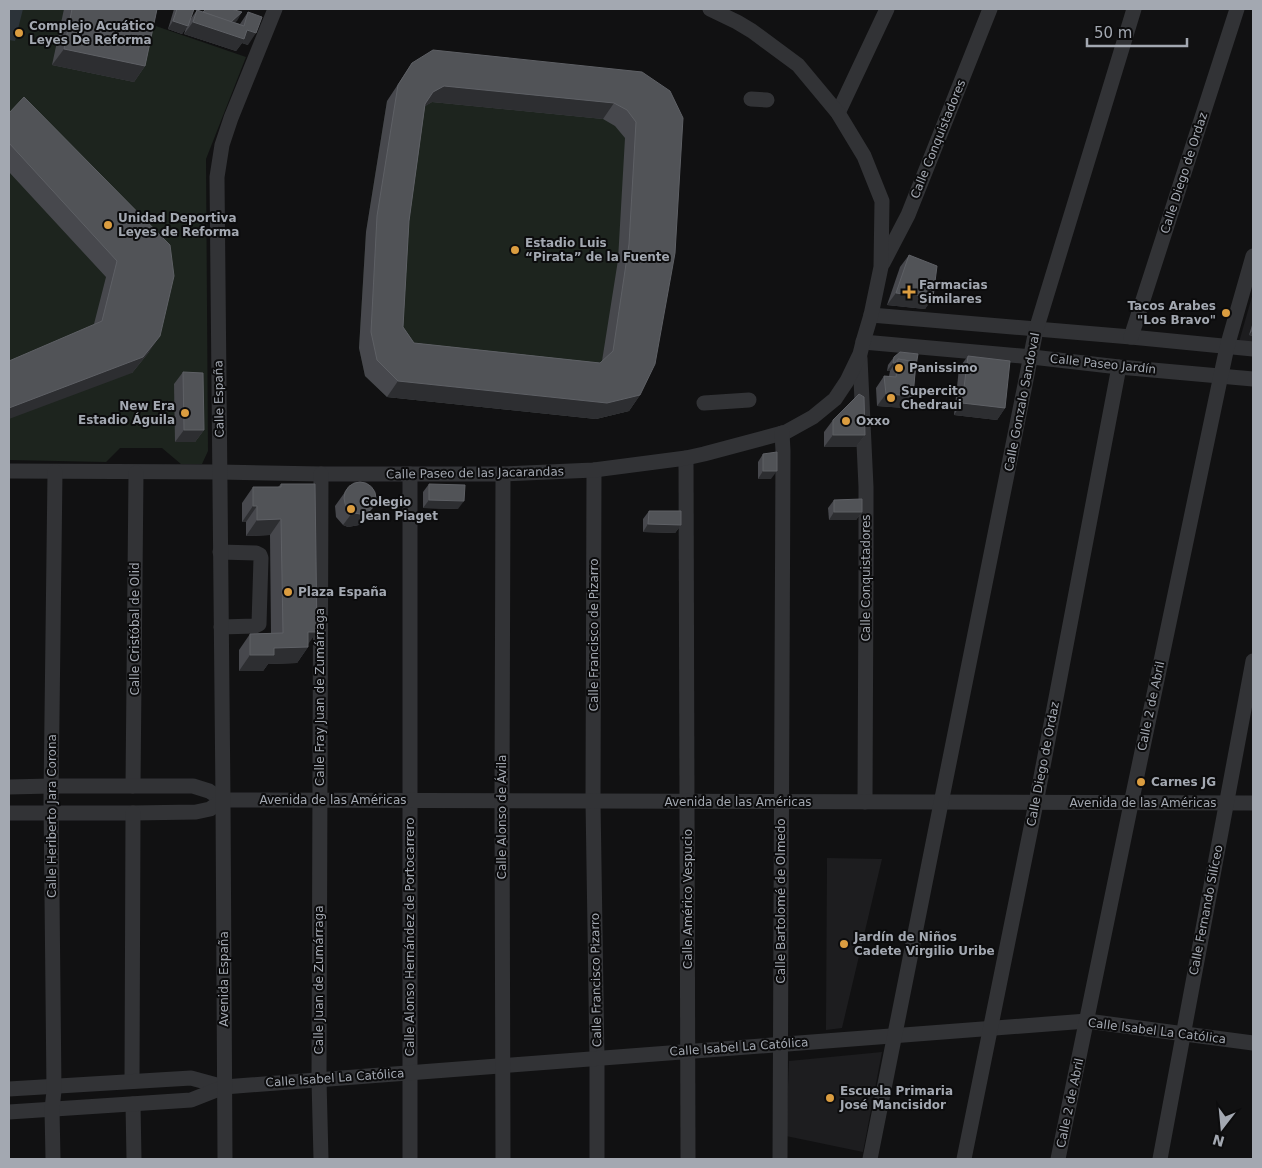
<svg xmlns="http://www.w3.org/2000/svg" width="1262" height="1168" font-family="'DejaVu Sans',sans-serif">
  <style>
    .built { fill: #1d1d1f }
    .green { fill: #1d241e }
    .water { fill: #2c3339 }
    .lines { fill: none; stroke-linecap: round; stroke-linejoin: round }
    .minor { stroke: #323336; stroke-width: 15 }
    .wall { fill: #47484d; fill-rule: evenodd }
    .shaded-wall { fill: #2d2e31 }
    .building { fill: #515357; stroke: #5e6065; fill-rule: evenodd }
    .poi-dot { fill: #db9d40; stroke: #0c0c0d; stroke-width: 2 }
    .labels { text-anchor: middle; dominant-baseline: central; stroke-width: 4; stroke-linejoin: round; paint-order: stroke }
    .poi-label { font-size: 12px; font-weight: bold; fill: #a3a8b1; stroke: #0c0c0d; text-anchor: start }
    .street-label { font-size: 12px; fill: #a3a8b1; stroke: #0c0c0d }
  </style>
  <rect width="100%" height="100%" fill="#111112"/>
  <!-- built -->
  <g class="built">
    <polygon points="1253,293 1253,343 1239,342"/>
    <polygon points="827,858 882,859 842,1028 826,1030"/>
    <polygon points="882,1052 863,1152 786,1136 789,1061"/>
  </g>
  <!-- green -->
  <g class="green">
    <polygon points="9,9 153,9 150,24 246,57 206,159 208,451 202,464 181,464 162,448 120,448 106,462 9,460"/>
    <polygon points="631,88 644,381 629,411 596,419 387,397 365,376 359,348 366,232 387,101"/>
  </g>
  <!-- water -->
  <polygon class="water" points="9,9 23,9 15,41 9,40"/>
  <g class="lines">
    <!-- minor -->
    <g class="minor">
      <polyline points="751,99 767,100"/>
      <polyline points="838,113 887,9"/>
      <polyline points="883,263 908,215 990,9"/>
      <polyline points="871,315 1131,337 1253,349"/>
      <polyline points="1131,337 1237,9"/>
      <polyline points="863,342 1032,357 1119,367 1253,379"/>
      <polyline points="860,358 866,487 866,576 865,802"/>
      <polyline points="704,403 749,400"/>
      <polyline points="686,458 688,1159"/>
      <polyline points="594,470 593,801 597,1058 597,1159"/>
      <polyline points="9,471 220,472 321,474 503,474 594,470 686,458 704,454 786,432 813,417 835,399 847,381 860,354 863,342 871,315 881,267 882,201 864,156 838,113 798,65 752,31 737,22 710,9"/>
      <polyline points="321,474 319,1080 321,1159"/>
      <polyline points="410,474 410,1159"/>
      <polyline points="220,552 256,553 260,555 261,558 259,624 255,626 221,627"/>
      <polyline points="133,786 136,473"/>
      <polyline points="9,787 51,786 193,786 209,791 223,800 1253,803"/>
      <polyline points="9,813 133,813 196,812 210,809 223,800"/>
      <polyline points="132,1081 133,813"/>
      <polyline points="9,1089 191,1078 224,1087"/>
      <polyline points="133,1104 134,1159"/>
      <polyline points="9,1112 191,1100 224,1087 1087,1021 1253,1043"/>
      <polyline points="53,1159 52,1109 54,1091 51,798 55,472"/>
      <polyline points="225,1159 223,800 217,177 222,145 231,118 275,9"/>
      <polyline points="503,1159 502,801 503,474"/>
      <polyline points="780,1159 783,451 782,433"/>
      <polyline points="870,1159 941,803 1036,330 1134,9"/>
      <polyline points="964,1159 1036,803 1119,367"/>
      <polyline points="1058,1159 1131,804 1221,375 1227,347 1253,256"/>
      <polyline points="1160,1159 1253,661"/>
    </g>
  </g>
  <!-- wall -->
  <g class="wall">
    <polygon points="64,9 157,9 145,66 134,82 52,65"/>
    <polygon points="174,9 194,9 190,20 197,10 203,12 242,12 234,22 240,24 248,12 248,45 242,43 236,51 184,34 186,28 182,34 168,29"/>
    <path d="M412,63l230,9 -2,323 -11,16 -33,8 -209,-22 -22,-21 -6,-28 7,-116 21,-131zM432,102l171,17 12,7 10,12 -7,122 -16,101 -2,2 -186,-20 -11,-16 6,-106 16,-115z"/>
    <polygon points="9,113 170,245 149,352 132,373 94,324 106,277 9,172"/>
    <polygon points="909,255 933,297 925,309 887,305 900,267"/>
    <polygon points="1253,322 1253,336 1249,335"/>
    <polygon points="968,356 1005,408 997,420 954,415 959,368"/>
    <polygon points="894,357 916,366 913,396 905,408 877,406 876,388 884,376 889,376 890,371 887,371 888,365"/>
    <polygon points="183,372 204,430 195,442 175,442 174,384"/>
    <polygon points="833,420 865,435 856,447 824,447 824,432"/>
    <polygon points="763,454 771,479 758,479 758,462"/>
    <polygon points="281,484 308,647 297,663 268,664 263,671 239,671 239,650 250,634 271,633 270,535 246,536 246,522 242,522 242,503 253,487 278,487"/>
    <polygon points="429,484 458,509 423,508 423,492"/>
    <polygon points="350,485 363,522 359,525 348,527 343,525 336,517 335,506"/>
    <polygon points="834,500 862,512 856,520 829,520 828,508"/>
    <polygon points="649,511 681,525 675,533 643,532 643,519"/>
  </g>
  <!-- shaded-wall -->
  <g class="shaded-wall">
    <polygon points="242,12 237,21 226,30 197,20"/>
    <polygon points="173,21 188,26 182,34 168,29"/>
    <polygon points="193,22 247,30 256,33 248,45 242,43 236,51 184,34"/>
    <polygon points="64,49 145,66 134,82 52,65"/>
    <polygon points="444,86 614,103 603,119 432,102 422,108 433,92"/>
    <polygon points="896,293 933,297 925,309 887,305"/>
    <polygon points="1253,330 1253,336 1249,335"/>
    <polygon points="160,336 149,352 132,373 9,419 9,408"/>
    <polygon points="893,363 895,363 890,371 887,371"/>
    <polygon points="398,381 640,395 629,411 596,419 387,397"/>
    <polygon points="886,394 913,396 905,408 877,406"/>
    <polygon points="962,403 1005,408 997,420 954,415"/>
    <polygon points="184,430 204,430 195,442 175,442"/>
    <polygon points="833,435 865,435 856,447 824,447"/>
    <polygon points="763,471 777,471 771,479 758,479"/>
    <polygon points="429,500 464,501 458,509 423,508"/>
    <polygon points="253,506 257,506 246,522 242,522"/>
    <polygon points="371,510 363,522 359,525 348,527 343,525 352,513"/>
    <polygon points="834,512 862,512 856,520 829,520"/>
    <polygon points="281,519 270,535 246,536 257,520"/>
    <polygon points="648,524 681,525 675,533 643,532"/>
    <polygon points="308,632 317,632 306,647 308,647 297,663 268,664 263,671 239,671 250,655 274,648"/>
  </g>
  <!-- building -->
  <g class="building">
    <polygon points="72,9 157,9 145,66 64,49"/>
    <polygon points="177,9 194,9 188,26 173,21"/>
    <polygon points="206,9 231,9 242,12 231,22 203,12"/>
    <polygon points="197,10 244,26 248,12 262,17 256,33 247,30 244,39 193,22"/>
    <path d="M433,50l209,22 28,19 13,27 -8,135 -20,111 -15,31 -33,8 -209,-22 -21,-21 -6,-28 6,-116 21,-131 14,-22zM444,86l170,17 13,7 9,12 -7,122 -16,107 -13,12 -186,-20 -11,-16 6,-106 16,-117 8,-12z"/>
    <polygon points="24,97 170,245 174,276 160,336 143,357 9,408 9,361 102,321 117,261 9,143 9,113"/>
    <polygon points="909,255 937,266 933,297 896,293"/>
    <polygon points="900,352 918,354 916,366 916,362 898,359 895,363 893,363 894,357"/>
    <polygon points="968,356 1010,361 1005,408 962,403"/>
    <polygon points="898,359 916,362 913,396 886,394 884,376 896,377"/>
    <polygon points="183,372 203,373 204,430 184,430"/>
    <polygon points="859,394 864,397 865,435 833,435 833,420"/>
    <polygon points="777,452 777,471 763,471 763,454"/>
    <circle cx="360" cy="498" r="16"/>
    <polygon points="281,484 315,484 317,632 308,632 308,647 274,648 274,655 250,655 250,634 283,633 281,519 257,520 257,506 253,506 253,487 281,487"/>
    <polygon points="429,484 465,485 464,501 429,500"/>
    <polygon points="862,499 862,512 834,512 834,500"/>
    <polygon points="649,511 681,511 681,525 648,524"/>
  </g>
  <!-- markers -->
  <g class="poi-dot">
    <circle cx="19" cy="33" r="5"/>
    <circle cx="108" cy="225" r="5"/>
    <circle cx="515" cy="250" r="5"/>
    <path d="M906.5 284.5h5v5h5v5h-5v5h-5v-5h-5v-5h5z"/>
    <circle cx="1226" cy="313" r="5"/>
    <circle cx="899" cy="368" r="5"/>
    <circle cx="891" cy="398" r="5"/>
    <circle cx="185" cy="413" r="5"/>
    <circle cx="846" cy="421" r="5"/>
    <circle cx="351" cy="509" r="5"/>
    <circle cx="288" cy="592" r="5"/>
    <circle cx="1141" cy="782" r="5"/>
    <circle cx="844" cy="944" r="5"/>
    <circle cx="830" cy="1098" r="5"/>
  </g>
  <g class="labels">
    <!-- poi labels -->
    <g class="poi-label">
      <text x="29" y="26">Complejo Acuático<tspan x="29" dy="14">Leyes De Reforma</tspan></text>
      <text x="118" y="218">Unidad Deportiva<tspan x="118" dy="14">Leyes de Reforma</tspan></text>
      <text x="525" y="243">Estadio Luis<tspan x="525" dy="14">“Pirata” de la Fuente</tspan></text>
      <text x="919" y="285">Farmacias<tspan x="919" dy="14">Similares</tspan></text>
      <text x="1216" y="306" text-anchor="end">Tacos Arabes<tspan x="1216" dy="14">"Los Bravo"</tspan></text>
      <text x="909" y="368">Panissimo</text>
      <text x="901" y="391">Supercito<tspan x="901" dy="14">Chedraui</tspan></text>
      <text x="175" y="406" text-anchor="end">New Era<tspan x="175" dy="14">Estadio Águila</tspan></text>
      <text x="856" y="421">Oxxo</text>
      <text x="361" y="502">Colegio<tspan x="361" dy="14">Jean Piaget</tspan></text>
      <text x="298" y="592">Plaza España</text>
      <text x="1151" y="782">Carnes JG</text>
      <text x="854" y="937">Jardín de Niños<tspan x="854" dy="14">Cadete Virgilio Uribe</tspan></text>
      <text x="840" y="1091">Escuela Primaria<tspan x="840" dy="14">José Mancisidor</tspan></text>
    </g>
    <!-- street labels -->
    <g class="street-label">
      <text transform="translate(938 139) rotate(-68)">Calle Conquistadores</text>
      <text transform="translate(1184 173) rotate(-72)">Calle Diego de Ordaz</text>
      <text transform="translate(1103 364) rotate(6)">Calle Paseo Jardín</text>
      <text transform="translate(219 399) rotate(-91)">Calle España</text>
      <text transform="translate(1022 402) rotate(-79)">Calle Gonzalo Sandoval</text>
      <text transform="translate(475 473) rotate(-1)">Calle Paseo de las Jacarandas</text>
      <text transform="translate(866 578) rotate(-90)">Calle Conquistadores</text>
      <text transform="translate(135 629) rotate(-90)">Calle Cristóbal de Olid</text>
      <text transform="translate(594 635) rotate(-90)">Calle Francisco de Pizarro</text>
      <text transform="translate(320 697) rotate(-90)">Calle Fray Juan de Zumárraga</text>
      <text transform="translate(1151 706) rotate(-78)">Calle 2 de Abril</text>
      <text transform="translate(1043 764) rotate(-79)">Calle Diego de Ordaz</text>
      <text x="333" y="800">Avenida de las Américas</text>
      <text x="738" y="802">Avenida de las Américas</text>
      <text x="1143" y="803">Avenida de las Américas</text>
      <text transform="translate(52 816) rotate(-90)">Calle Heriberto Jara Corona</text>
      <text transform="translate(502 817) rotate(-90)">Calle Alonso de Ávila</text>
      <text transform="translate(688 899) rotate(-90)">Calle Américo Vespucio</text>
      <text transform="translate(781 901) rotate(-90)">Calle Bartolomé de Olmedo</text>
      <text transform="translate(1206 910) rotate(-79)">Calle Fernando Silíceo</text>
      <text transform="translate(410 937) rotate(-90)">Calle Alonso Hernández de Portocarrero</text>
      <text transform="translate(224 979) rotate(-90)">Avenida España</text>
      <text transform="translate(319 980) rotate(-90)">Calle Juan de Zumárraga</text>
      <text transform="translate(596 980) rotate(-91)">Calle Francisco Pizarro</text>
      <text transform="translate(1157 1031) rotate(7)">Calle Isabel La Católica</text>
      <text transform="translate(739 1047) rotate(-4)">Calle Isabel La Católica</text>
      <text transform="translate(335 1078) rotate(-4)">Calle Isabel La Católica</text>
      <text transform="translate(1070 1103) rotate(-78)">Calle 2 de Abril</text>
    </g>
  </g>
  <!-- border -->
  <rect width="1262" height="1168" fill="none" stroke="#a3a8b1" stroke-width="20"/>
  <!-- north arrow -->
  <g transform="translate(1222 1128) rotate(196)" stroke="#0c0c0d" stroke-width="4" paint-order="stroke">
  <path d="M0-4L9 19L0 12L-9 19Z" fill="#a3a8b1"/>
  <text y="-8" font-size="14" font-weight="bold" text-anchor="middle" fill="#a3a8b1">N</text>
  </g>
  <!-- scale -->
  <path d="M1087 38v8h100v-8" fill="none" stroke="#a3a8b1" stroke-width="2.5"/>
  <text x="1094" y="38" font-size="15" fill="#a3a8b1" stroke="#0c0c0d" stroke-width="4" paint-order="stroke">50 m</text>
</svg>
